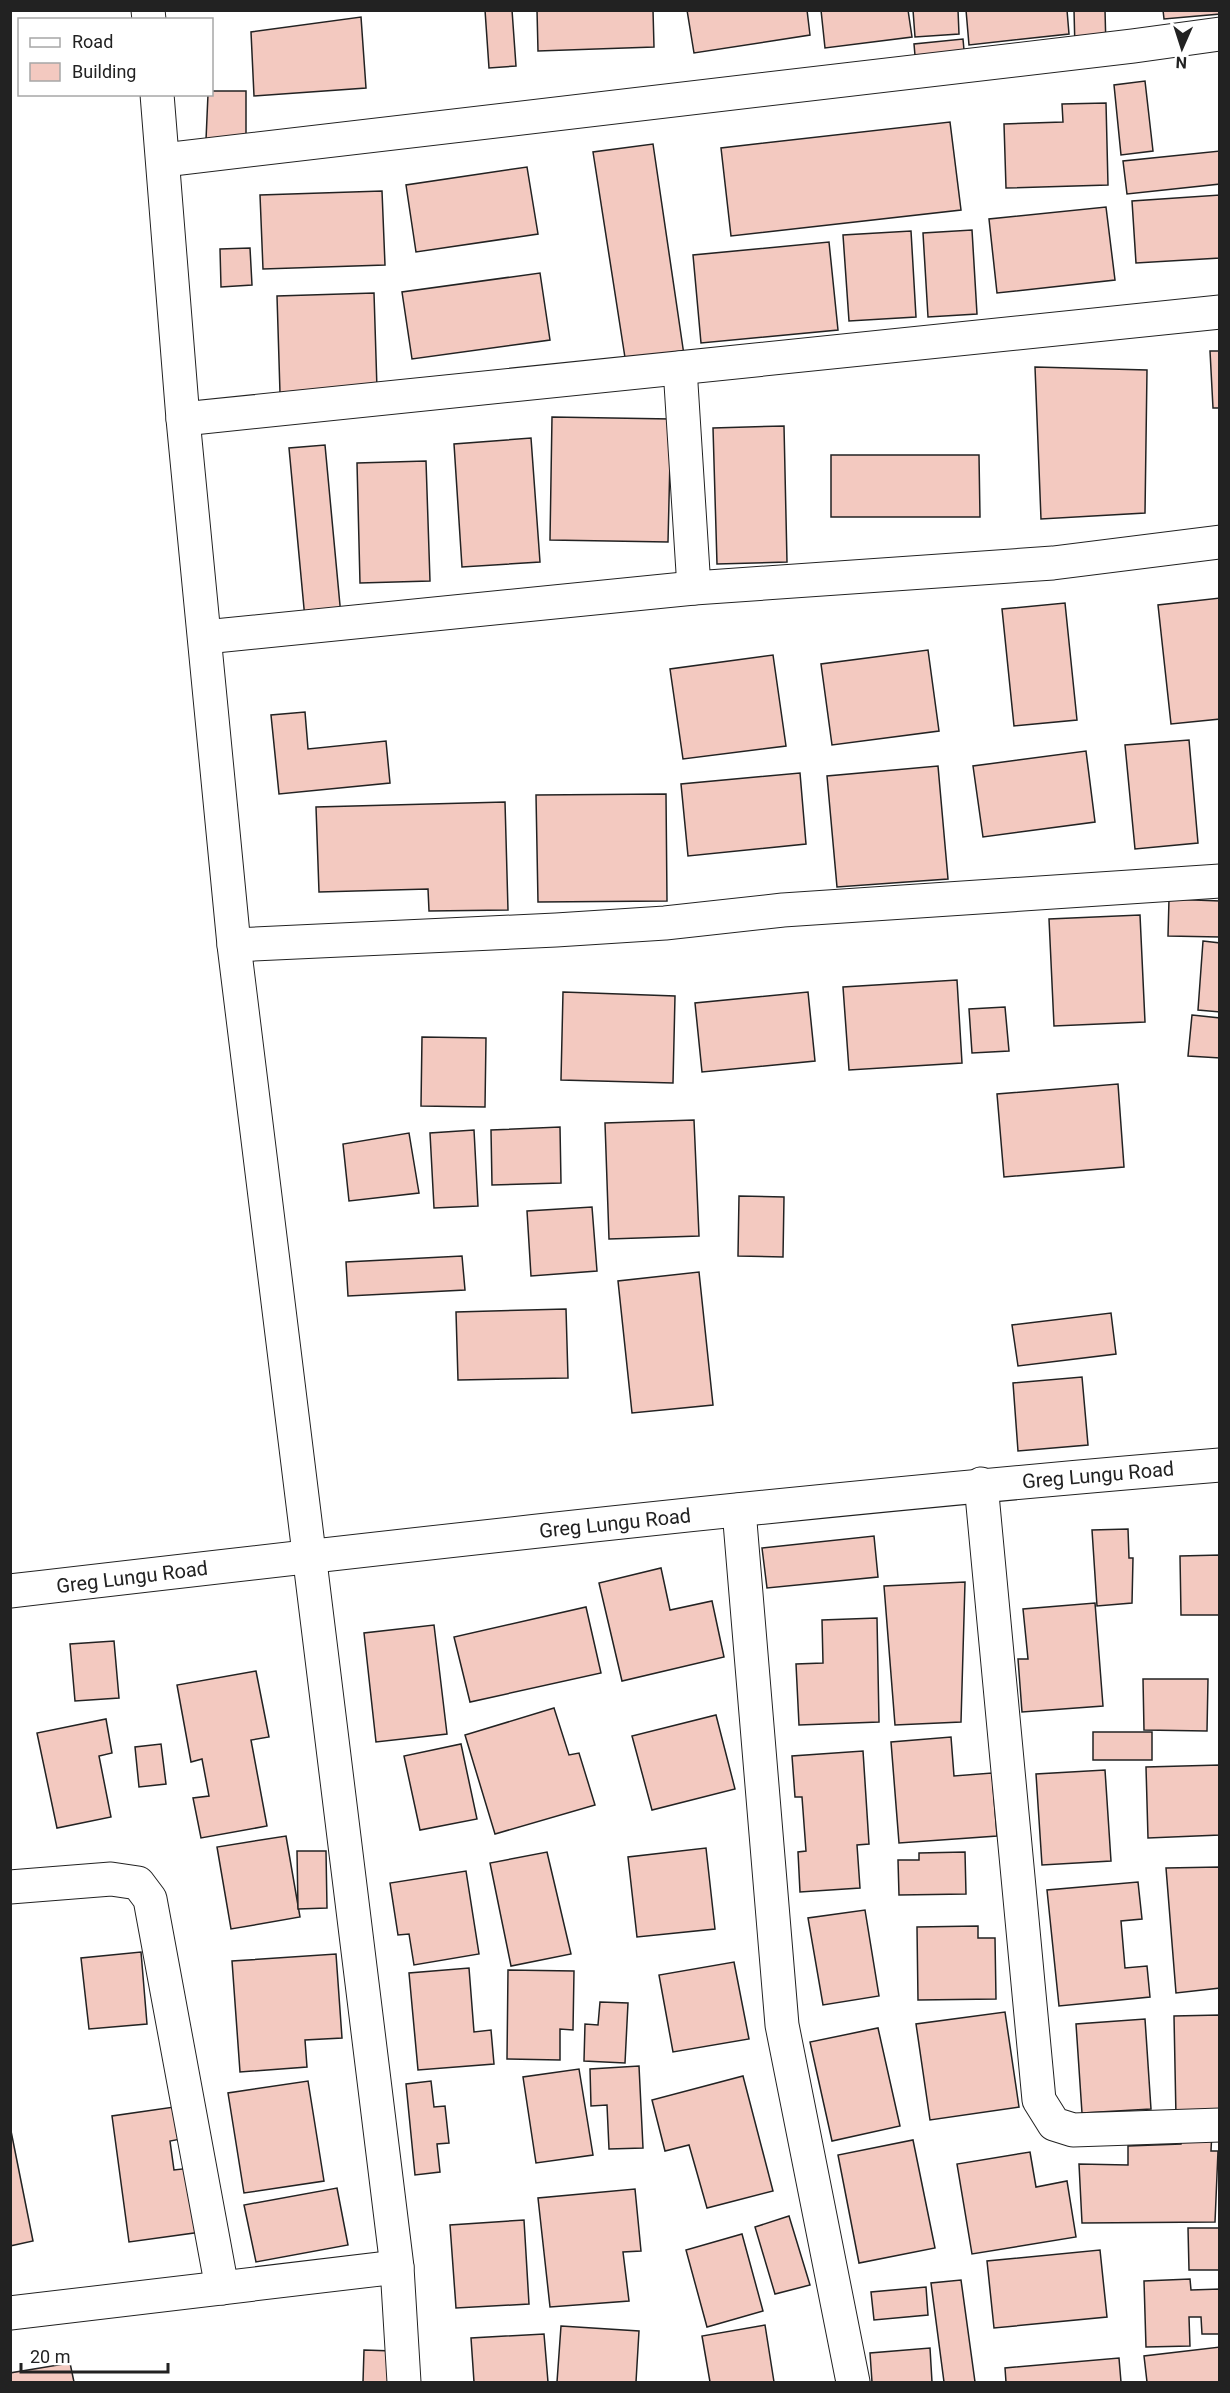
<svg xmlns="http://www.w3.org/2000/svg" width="1230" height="2393" font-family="Roboto,sans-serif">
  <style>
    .building { fill: #f3c9c0; stroke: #222; stroke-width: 1.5 }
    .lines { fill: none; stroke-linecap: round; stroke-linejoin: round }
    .minor-casing { stroke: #222; stroke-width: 35 }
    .minor { stroke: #fff; stroke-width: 33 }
    .labels { text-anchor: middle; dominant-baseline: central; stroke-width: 4.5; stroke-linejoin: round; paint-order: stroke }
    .street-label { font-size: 20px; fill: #222; stroke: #fff }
  </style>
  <rect width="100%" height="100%" fill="#fff"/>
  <!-- building -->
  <g class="building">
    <polygon points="485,10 512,10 516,66 489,68"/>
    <polygon points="537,10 653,10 654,47 538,51"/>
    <polygon points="687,10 807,10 810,35 694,53"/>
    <polygon points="821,10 908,10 912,37 825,48"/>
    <polygon points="913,10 958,10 959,34 915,37"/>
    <polygon points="966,10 1067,10 1069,34 969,45"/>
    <polygon points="1074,10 1105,10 1106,48 1075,49"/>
    <polygon points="1163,10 1220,10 1220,14 1164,19"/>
    <polygon points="361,17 366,88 254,96 251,32"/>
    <polygon points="963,39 965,61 916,67 914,44"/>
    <polygon points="1145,81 1153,151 1121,155 1114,85"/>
    <polygon points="212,91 246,91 246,137 206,140 208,94 212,94"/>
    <polygon points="1106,103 1108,185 1006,188 1004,124 1063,122 1062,104"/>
    <polygon points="950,122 961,210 731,236 721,148"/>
    <polygon points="653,144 684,355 626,364 593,152"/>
    <polygon points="1220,151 1220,184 1127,194 1123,161"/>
    <polygon points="527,167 538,234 416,252 406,185"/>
    <polygon points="382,191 385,265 263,269 260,195"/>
    <polygon points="1220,195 1220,258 1136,263 1132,201"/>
    <polygon points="1106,207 1115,280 997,293 989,219"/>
    <polygon points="972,230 977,314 928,317 923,233"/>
    <polygon points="911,231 916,317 849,321 843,235"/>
    <polygon points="829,242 838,330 701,343 693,255"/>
    <polygon points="250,248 252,285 221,287 220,249"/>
    <polygon points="540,273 550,340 412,359 402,292"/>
    <polygon points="374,293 377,389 280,393 277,296"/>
    <polygon points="1210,351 1220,351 1220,408 1213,408"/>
    <polygon points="1035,367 1147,370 1145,513 1041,519"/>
    <polygon points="552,417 671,419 668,542 550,540"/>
    <polygon points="784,426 787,562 717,564 713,428"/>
    <polygon points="531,438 540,562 462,567 454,444"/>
    <polygon points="325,445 341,616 305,619 289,448"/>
    <polygon points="831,455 979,455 980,517 831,517"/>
    <polygon points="426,461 430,581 360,583 357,463"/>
    <polygon points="1220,598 1220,719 1171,724 1158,605"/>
    <polygon points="1065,603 1077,720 1014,726 1002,609"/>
    <polygon points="928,650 939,731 832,745 821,664"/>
    <polygon points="773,655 786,746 683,759 670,669"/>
    <polygon points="305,712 308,749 386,741 390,783 279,794 271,715"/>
    <polygon points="1189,740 1198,843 1135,849 1125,745"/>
    <polygon points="1086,751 1095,822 983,837 973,766"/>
    <polygon points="938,766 948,879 837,887 827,776"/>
    <polygon points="800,773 806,844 688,856 681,784"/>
    <polygon points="666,794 667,901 538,902 536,795"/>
    <polygon points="505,802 508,910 429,911 428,889 319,892 316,807"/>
    <polygon points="1169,899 1220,901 1220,937 1168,936"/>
    <polygon points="1140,915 1145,1022 1054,1026 1049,919"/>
    <polygon points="1203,941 1220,943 1220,1012 1198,1010"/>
    <polygon points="957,980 962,1063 849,1070 843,987"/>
    <polygon points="563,992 675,996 673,1083 561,1080"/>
    <polygon points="808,992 815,1061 702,1072 695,1003"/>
    <polygon points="1005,1007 1009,1051 972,1053 969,1009"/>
    <polygon points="1192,1015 1220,1018 1220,1058 1188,1056"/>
    <polygon points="422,1037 486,1038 485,1107 421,1106"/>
    <polygon points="1118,1084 1124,1167 1004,1177 997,1094"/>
    <polygon points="694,1120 699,1236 609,1239 605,1123"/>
    <polygon points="560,1127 561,1183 492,1185 491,1130"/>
    <polygon points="474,1130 478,1206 434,1208 430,1133"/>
    <polygon points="409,1133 419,1193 349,1201 343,1144"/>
    <polygon points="739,1196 784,1197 783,1257 738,1256"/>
    <polygon points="592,1207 597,1271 531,1276 527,1211"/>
    <polygon points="462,1256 465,1290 348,1296 346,1262"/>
    <polygon points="699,1272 713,1405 632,1413 618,1281"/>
    <polygon points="566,1309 568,1378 458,1380 456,1312"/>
    <polygon points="1111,1313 1116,1354 1018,1366 1012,1325"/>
    <polygon points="1082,1377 1088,1445 1018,1451 1013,1383"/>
    <polygon points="1128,1529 1129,1558 1133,1558 1132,1603 1097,1606 1092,1530"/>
    <polygon points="874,1536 878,1577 767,1588 762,1548"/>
    <polygon points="1220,1555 1220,1615 1181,1615 1180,1556"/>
    <polygon points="661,1568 670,1610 712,1601 724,1657 622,1681 599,1583"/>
    <polygon points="965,1582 961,1722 895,1725 884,1586"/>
    <polygon points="1095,1603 1103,1706 1022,1712 1018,1659 1028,1659 1023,1609"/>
    <polygon points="586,1607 601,1673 470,1702 454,1637"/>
    <polygon points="877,1618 879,1722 799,1725 796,1664 823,1663 822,1620"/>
    <polygon points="434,1625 447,1734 376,1742 364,1633"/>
    <polygon points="114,1641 119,1698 75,1701 70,1644"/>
    <polygon points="256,1671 269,1737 251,1740 267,1826 201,1838 193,1798 209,1796 202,1759 191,1762 177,1685"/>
    <polygon points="1143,1679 1208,1679 1207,1731 1144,1730"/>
    <polygon points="554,1708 569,1755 579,1753 595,1805 495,1834 465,1735"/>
    <polygon points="716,1715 735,1789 652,1810 632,1736"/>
    <polygon points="106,1719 112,1753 99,1756 111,1817 57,1828 37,1733"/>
    <rect x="1093" y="1732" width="59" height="28"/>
    <polygon points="951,1737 954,1776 992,1773 997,1836 899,1843 891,1742"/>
    <polygon points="161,1744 166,1784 139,1787 135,1747"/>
    <polygon points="461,1744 477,1819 420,1830 404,1756"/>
    <polygon points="863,1751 869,1844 857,1845 860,1888 800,1892 798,1852 806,1851 802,1797 795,1797 792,1756"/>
    <polygon points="1220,1765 1220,1835 1148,1838 1146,1767"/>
    <polygon points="1105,1770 1111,1861 1042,1865 1036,1774"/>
    <polygon points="286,1836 300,1917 231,1929 217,1847"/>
    <polygon points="706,1848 715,1929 637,1937 628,1857"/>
    <polygon points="297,1851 326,1851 327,1908 298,1909"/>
    <polygon points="547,1852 571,1954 511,1966 490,1863"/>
    <polygon points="965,1852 966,1894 899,1895 898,1860 919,1860 919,1853"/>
    <polygon points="1220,1867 1220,1988 1176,1993 1166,1868"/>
    <polygon points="466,1871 479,1954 414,1965 409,1934 398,1935 390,1883"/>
    <polygon points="1138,1882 1142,1919 1121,1921 1125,1968 1147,1966 1150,1997 1059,2006 1047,1890"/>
    <polygon points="865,1910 879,1996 823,2005 808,1918"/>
    <polygon points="978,1926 978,1938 995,1938 996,1999 918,2000 917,1927"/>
    <polygon points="141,1952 147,2024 89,2029 81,1958"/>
    <polygon points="336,1954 342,2038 305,2040 307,2067 240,2072 232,1961"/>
    <polygon points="734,1962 749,2039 673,2052 659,1975"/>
    <polygon points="469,1968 474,2032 491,2030 494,2064 418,2070 409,1973"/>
    <polygon points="508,1970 574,1971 573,2030 560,2029 560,2060 507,2059"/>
    <polygon points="600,2002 628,2003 625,2063 584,2061 585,2024 598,2025"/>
    <polygon points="1005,2012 1019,2107 930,2120 916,2024"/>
    <polygon points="1220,2015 1220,2117 1176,2117 1174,2016"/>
    <polygon points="1145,2019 1151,2109 1082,2113 1076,2024"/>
    <polygon points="878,2028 900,2126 832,2141 810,2042"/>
    <polygon points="639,2066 643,2148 609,2149 607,2105 591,2106 590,2069"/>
    <polygon points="579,2069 593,2155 536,2163 523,2077"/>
    <polygon points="743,2076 773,2191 707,2208 689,2145 665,2151 652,2100"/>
    <polygon points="308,2081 324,2181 244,2193 228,2093"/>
    <polygon points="431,2081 434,2107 445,2106 449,2143 437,2144 440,2172 415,2175 406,2084"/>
    <polygon points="181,2106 186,2138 170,2141 174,2170 191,2168 201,2232 129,2242 112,2116"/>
    <polygon points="10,2126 33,2241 10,2246"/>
    <polygon points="1182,2129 1212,2130 1211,2151 1218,2151 1215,2222 1082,2223 1079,2164 1128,2165 1128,2146 1181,2144"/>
    <polygon points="913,2140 935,2248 859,2263 838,2155"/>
    <polygon points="1030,2152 1036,2187 1067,2181 1076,2237 972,2254 957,2164"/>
    <polygon points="337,2188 348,2245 256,2262 244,2205"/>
    <polygon points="635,2189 641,2251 623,2252 629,2301 550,2307 538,2198"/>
    <polygon points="789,2216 810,2285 775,2294 755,2227"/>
    <polygon points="524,2220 529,2304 456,2308 450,2225"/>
    <polygon points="1188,2228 1220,2228 1220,2270 1189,2270"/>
    <polygon points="742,2234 763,2311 707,2327 686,2250"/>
    <polygon points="1100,2250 1107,2317 994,2328 987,2261"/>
    <polygon points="1190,2279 1191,2290 1220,2289 1220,2334 1202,2334 1201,2317 1189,2317 1190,2346 1146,2347 1144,2281"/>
    <polygon points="961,2280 975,2382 944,2382 931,2283"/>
    <polygon points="926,2287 928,2315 874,2320 871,2292"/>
    <polygon points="765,2325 774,2382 710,2382 702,2336"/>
    <polygon points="561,2326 639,2331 636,2382 557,2382"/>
    <polygon points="544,2334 548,2382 474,2382 471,2338"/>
    <polygon points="1220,2347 1220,2382 1147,2382 1144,2356"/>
    <polygon points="930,2348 932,2382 872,2382 870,2353"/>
    <polygon points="364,2350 393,2351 392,2382 363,2382"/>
    <polygon points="1119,2358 1121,2382 1006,2382 1005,2368"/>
    <polygon points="70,2363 74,2382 10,2382 10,2373"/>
  </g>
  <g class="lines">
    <!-- minor casing -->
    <g class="minor-casing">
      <g id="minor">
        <polyline points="148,10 149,20"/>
        <polyline points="157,94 183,419 234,945 397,2267 404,2382"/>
        <polyline points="164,160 1133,46 1220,34"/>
        <polyline points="680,368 694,588"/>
        <polyline points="183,419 1220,312"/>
        <polyline points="205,637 694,588 1053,563 1220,542"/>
        <polyline points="234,945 556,930 665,923 783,910 1220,881"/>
        <polyline points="981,1484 1039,2100 1054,2124 1073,2130 1220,2125"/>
        <polyline points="739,1510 782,2025 853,2382"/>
        <path d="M10,1591c403,-47 806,-93 1210,-126"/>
        <polyline points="10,1887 111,1879 138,1883 150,1899 222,2288"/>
        <polyline points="10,2313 397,2267"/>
      </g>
    </g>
    <!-- minor -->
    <use href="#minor" class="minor"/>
  </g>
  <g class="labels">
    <!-- street labels -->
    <g class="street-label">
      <text transform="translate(1098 1475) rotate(-5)">Greg Lungu Road</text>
      <text transform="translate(615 1523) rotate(-6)">Greg Lungu Road</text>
      <text transform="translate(132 1577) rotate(-7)">Greg Lungu Road</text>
    </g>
  </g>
  <!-- border -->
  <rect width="1230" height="2393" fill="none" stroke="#222222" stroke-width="24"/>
  <!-- legend -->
  <rect x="18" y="18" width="195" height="78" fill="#ffffff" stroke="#a7a7a7" stroke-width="1.5"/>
  <rect x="30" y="38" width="30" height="9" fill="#ffffff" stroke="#a7a7a7" stroke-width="1.5"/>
  <text x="72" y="48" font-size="18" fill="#222222">Road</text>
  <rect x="30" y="63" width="30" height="18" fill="#f3c9c0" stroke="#a7a7a7" stroke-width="1.5"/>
  <text x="72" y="78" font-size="18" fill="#222222">Building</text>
  <!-- north arrow -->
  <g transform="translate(1182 48) rotate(183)" stroke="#ffffff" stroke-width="4.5" paint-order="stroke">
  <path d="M0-4.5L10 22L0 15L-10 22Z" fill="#222222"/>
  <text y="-9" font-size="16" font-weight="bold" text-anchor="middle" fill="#222222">N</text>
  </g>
  <!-- scale -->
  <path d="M21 2363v9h147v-9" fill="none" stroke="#222222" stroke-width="3"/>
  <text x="30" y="2363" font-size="18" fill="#222222" stroke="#ffffff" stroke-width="4.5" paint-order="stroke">20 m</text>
</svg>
